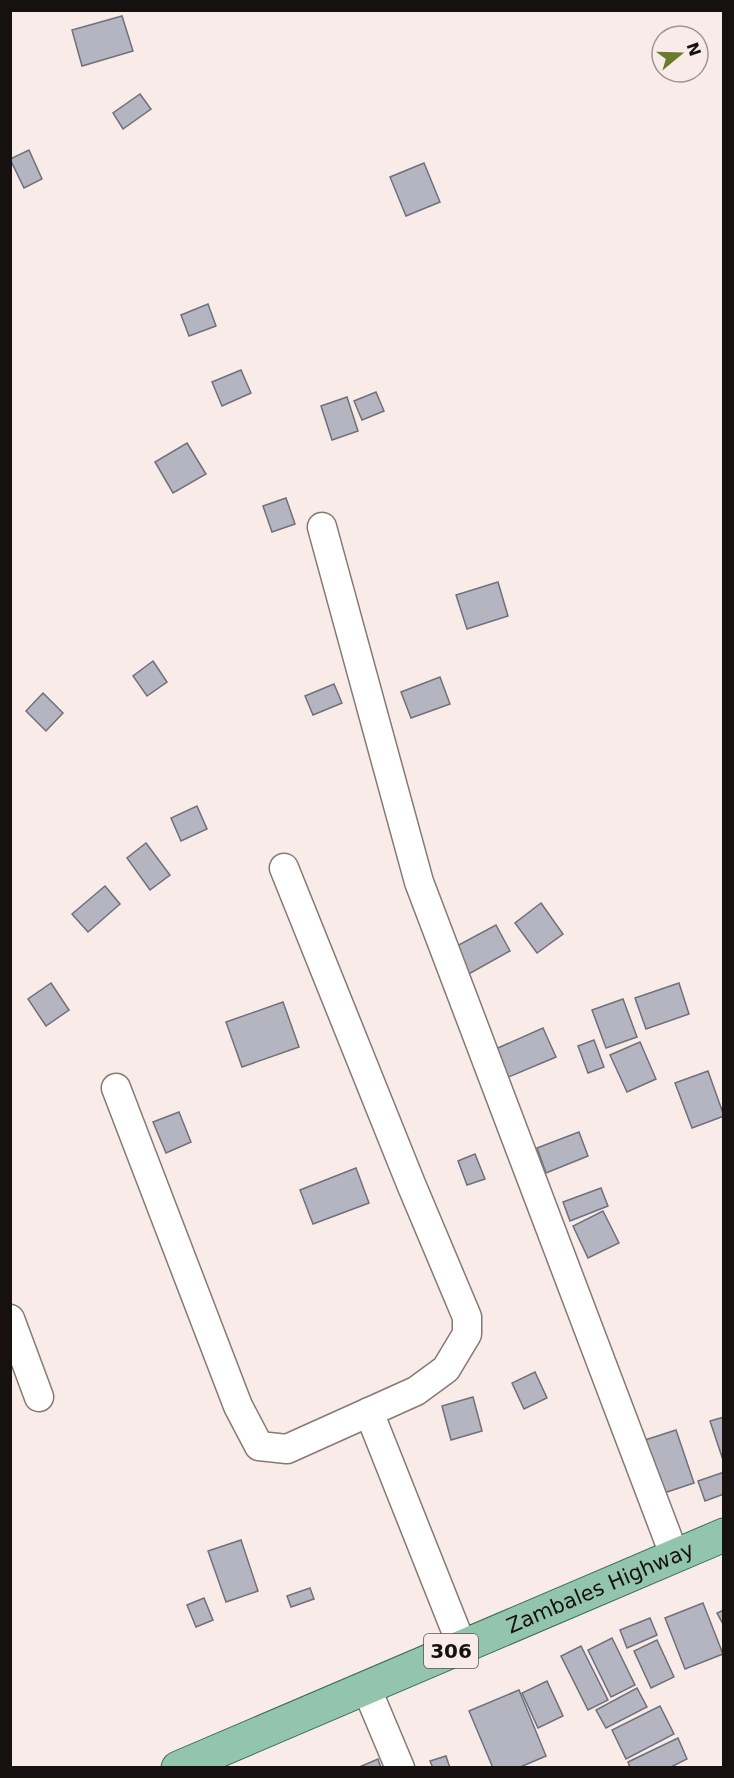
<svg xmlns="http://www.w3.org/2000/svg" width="734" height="1778" font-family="'DejaVu Sans',sans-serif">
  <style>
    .building { fill: #b4b5c0; stroke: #6f707a; stroke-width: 1.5 }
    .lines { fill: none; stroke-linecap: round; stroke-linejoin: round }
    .minor-casing { stroke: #847975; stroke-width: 31 }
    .major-casing { stroke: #376d51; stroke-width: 35 }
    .minor { stroke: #fff; stroke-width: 28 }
    .major { stroke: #92c5ac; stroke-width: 33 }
    .labels { text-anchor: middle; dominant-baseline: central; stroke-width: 6; stroke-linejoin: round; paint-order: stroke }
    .shield { fill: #f9ece8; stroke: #5a5351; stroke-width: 1.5 }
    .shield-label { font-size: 20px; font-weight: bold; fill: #161110 }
    .street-label { font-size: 21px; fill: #161110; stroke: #f9ece8 }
  </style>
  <rect width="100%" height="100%" fill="#f9ece8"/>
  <!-- building -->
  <g class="building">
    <polygon points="122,16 133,51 82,66 72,30"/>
    <polygon points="140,94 151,109 123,129 113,113"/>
    <polygon points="29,150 42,179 24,188 10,159"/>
    <polygon points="424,163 440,202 406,216 390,177"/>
    <polygon points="208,304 216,326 189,336 181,315"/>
    <polygon points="241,370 251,393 222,406 212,382"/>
    <polygon points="376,392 384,411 362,420 354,401"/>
    <polygon points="347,397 358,431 332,440 321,406"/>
    <polygon points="187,443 206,474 173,493 155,462"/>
    <polygon points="286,498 295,524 272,532 263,506"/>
    <polygon points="498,582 508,616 467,629 456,595"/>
    <polygon points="153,661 167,682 147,696 133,676"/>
    <polygon points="440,677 450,704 411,718 401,692"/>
    <polygon points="334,684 342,703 313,715 305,696"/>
    <polygon points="43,693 63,713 46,731 26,711"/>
    <polygon points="197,806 207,829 181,841 171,818"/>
    <polygon points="146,843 170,875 150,890 127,858"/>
    <polygon points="105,886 120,904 88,932 72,914"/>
    <polygon points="541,903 563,934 537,953 515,923"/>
    <polygon points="496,925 510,951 467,975 453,948"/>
    <polygon points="51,983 69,1010 46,1026 28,999"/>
    <polygon points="679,983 689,1014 646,1029 635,998"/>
    <polygon points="623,999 637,1037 606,1048 592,1010"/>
    <polygon points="283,1002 299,1047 242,1067 226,1022"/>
    <polygon points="543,1028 556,1057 504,1079 491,1051"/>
    <polygon points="594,1040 604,1067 588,1073 578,1046"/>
    <polygon points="640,1042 656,1079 627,1092 610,1055"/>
    <polygon points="708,1071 724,1116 692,1128 675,1083"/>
    <polygon points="179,1112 191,1142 166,1153 153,1122"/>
    <polygon points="579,1132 588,1156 546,1173 537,1148"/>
    <polygon points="475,1154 485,1179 467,1185 458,1161"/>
    <polygon points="356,1168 369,1203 313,1224 300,1190"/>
    <polygon points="601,1188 608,1206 570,1221 563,1202"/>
    <polygon points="603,1211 619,1243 588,1258 573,1226"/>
    <polygon points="535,1372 547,1398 524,1409 512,1383"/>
    <polygon points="473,1397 482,1431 451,1440 442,1406"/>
    <polygon points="724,1417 724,1463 710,1421"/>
    <polygon points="676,1430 694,1483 664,1493 645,1440"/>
    <polygon points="724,1472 724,1494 705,1501 698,1481"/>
    <polygon points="241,1540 258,1591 226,1602 208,1551"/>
    <polygon points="310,1588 314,1599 291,1607 287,1596"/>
    <polygon points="204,1598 213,1620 196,1627 187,1605"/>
    <polygon points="703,1603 723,1654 685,1669 665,1618"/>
    <polygon points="724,1610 724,1626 717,1613"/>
    <polygon points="650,1618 657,1635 627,1648 620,1630"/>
    <polygon points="612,1638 635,1685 611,1697 588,1650"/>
    <polygon points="657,1640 674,1677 651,1688 634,1651"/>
    <polygon points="581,1646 608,1700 588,1710 561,1656"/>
    <polygon points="547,1681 563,1716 538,1728 522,1693"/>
    <polygon points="637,1688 647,1707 606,1728 596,1710"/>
    <polygon points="519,1690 546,1756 518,1768 493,1768 469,1711"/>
    <polygon points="660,1706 674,1734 626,1759 612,1730"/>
    <polygon points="678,1738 687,1759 669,1768 630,1768 628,1762"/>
    <polygon points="446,1756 450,1768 433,1768 430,1761"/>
    <polygon points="378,1759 381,1768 357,1768"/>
  </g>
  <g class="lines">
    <!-- minor casing -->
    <g class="minor-casing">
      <g id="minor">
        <polyline points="322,527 419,882 675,1557"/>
        <polyline points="116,1088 238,1406 259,1446 287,1449 416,1391 446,1369 467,1334 467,1317 411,1184 284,868"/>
        <polyline points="10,1319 39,1397"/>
        <polyline points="369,1412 462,1646"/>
        <polyline points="366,1687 400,1768"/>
      </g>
    </g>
    <!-- major casing -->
    <g class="major-casing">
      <g id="major">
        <path id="s1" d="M178,1768l546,-233"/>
      </g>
    </g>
    <!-- minor -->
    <use href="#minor" class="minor"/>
    <!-- major -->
    <use href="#major" class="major"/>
  </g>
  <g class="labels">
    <!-- shield labels -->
    <rect class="shield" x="424" y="1634" width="54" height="34" rx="4.5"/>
    <g class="shield-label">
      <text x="451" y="1651">306</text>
    </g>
    <!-- street labels -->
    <g class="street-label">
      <text stroke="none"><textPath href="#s1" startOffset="459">Zambales Highway</textPath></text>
    </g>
  </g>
  <!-- border -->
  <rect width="734" height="1778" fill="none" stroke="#161110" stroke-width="24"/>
  <!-- north arrow -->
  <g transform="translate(680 54) rotate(71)"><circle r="28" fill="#f9ece8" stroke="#9e9492" stroke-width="1.5"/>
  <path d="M0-4.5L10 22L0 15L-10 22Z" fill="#687c2c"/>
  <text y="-9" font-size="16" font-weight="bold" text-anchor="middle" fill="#161110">N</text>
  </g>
</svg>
